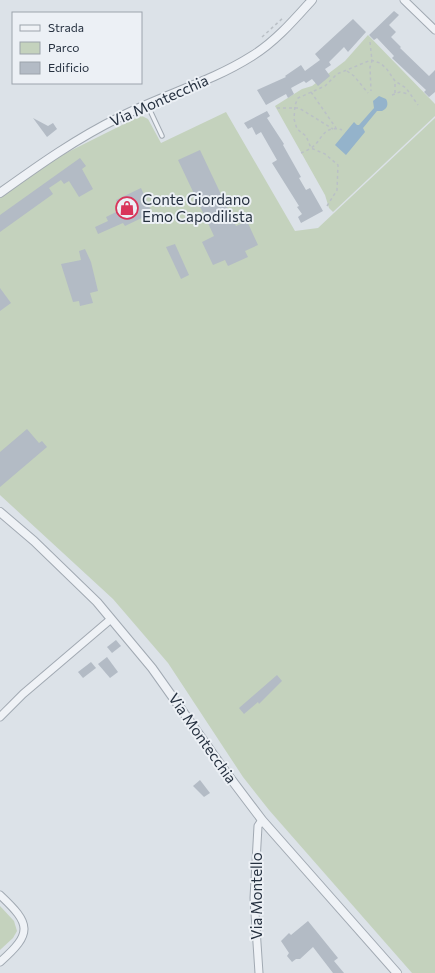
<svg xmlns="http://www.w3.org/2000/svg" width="435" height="973" font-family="Commissioner,sans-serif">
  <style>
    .green { fill: #c4d2bd }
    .water { fill: #94b3cb }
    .building { fill: #b3bbc5 }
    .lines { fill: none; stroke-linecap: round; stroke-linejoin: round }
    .service-casing { stroke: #a1a9b2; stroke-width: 5.5 }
    .minor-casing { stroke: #a1a9b2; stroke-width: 9 }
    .tertiary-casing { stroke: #a1a9b2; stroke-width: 10 }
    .path { stroke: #bac0c6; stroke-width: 1.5; stroke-dasharray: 3 3; stroke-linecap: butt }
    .service { stroke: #eff2f6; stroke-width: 3.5 }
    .minor { stroke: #eff2f6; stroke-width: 7 }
    .tertiary { stroke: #eff2f6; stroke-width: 8 }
    .labels { text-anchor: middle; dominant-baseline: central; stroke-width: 4; stroke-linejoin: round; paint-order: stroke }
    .street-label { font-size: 15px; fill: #25303f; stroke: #ecf0f5 }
    .poi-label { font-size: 15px; fill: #25303f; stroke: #ecf0f5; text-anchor: start }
  </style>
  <rect width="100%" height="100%" fill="#dce2e8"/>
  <!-- green -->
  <g class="green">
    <polygon points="368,35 435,104 435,116 333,212 329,208 325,195 275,106 302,89 312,86 345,61"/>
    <polygon points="226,112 295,231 318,228 435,118 435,973 412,973 269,810 243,777 168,663 113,599 0,495 0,198 54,159 134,119 142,116 148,119 161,143"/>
    <polygon points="0,906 14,921 17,931 13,938 0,950"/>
  </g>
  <!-- water -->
  <path class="water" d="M379,96l7,3c3,5 1,10 -4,12h-5l-14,17 2,4 -19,23 -11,-10 19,-23 3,3h2l15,-17 -1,-7z"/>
  <!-- building -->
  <g class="building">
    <polygon points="394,11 399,15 389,25 396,32 391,37 401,47 400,48 429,76 435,70 435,92 429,97 424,92 426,90 392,58 394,56 377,38 374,40 369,35"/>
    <polygon points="353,19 366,32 348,52 344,47 329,62 331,65 325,69 330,76 318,86 312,79 306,83 304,81 291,88 294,94 288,98 286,94 266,105 257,90 286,77 285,76 301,65 305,71 320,60 315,54"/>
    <polygon points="267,111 270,116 267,118 284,144 283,145 301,177 299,178 306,190 310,188 323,211 301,223 298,217 302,214 297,207 299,206 272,163 277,160 261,132 256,135 252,127 248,129 244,123"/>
    <polygon points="33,118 48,126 53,123 57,129 47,137"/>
    <polygon points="200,150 236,226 247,221 258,245 245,251 248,257 228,266 225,260 213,265 202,242 214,236 178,160"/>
    <polygon points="80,158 86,166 82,169 93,189 79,197 69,181 64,184 61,180 49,188 53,194 0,232 0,215"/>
    <polygon points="141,188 152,213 125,226 123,223 98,234 95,227 108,221 106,217 120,210 116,200"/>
    <polygon points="175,244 189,275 181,279 166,247"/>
    <polygon points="85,249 91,262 98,291 90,293 93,303 80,306 79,301 73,302 61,264 81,260 79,251"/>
    <polygon points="0,288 11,303 0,311"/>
    <polygon points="27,429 39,443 42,441 47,447 0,487 0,452"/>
    <polygon points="116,640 121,646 112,653 107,647"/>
    <polygon points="107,657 118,672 110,678 98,664"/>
    <polygon points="91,662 96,668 83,678 78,672"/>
    <polygon points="277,675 282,681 259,704 258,702 244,714 239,708"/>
    <polygon points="200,780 210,793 204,797 193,786"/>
    <polygon points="308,921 338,958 334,961 344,973 333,973 313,947 300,959 296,959 292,962 287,956 289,953 281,941 289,933 291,935"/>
  </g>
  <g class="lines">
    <!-- service casing -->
    <g class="service-casing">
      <polyline id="service" points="147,104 162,136"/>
    </g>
    <!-- minor casing -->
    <g class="minor-casing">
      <g id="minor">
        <polyline points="404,0 435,30"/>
        <polyline points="0,717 23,694 111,619"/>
        <path d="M0,895c31,29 33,38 0,67"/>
        <polyline points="259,973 254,898 258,826 262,820"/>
      </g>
    </g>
    <!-- tertiary casing -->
    <g class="tertiary-casing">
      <g id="tertiary">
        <path d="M0,193c39,-28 77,-55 120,-76 43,-22 91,-35 132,-61 23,-14 42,-36 60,-56"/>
        <polyline points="0,512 34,541 97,602 152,668 225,771 262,820 397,973"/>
      </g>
    </g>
    <!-- path -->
    <g class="path">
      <polyline points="262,37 284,17"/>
      <polyline points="370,42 372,61 370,67 371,91"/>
      <polyline points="347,71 354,76 368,93"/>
      <polyline points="311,92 336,128"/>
      <polyline points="395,93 395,81"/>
      <polyline points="392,95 400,92 409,94"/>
      <polyline points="277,108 299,108 333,129"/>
      <path d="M301,153c5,-2 11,-5 15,-9 7,-9 11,-19 26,-14"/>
      <polyline points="327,206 337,190 338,165 325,154 311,148 306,136 297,129 294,119 295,105 298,98 325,86 337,74 371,60 380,63 386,68 395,81 406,88 418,105"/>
    </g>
    <!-- service -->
    <use href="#service" class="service"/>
    <!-- minor -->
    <use href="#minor" class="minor"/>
    <!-- tertiary -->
    <use href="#tertiary" class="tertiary"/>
  </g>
  <!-- icons -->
  <defs>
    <g id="shop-ring" transform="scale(1.15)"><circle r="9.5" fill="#ecf0f5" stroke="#d9355a" stroke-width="1.5"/><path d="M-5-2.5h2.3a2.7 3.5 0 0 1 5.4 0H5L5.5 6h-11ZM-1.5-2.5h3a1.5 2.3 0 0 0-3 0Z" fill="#d9355a"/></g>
  </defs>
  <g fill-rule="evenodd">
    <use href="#shop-ring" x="127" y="208"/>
  </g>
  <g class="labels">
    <!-- street labels -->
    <g class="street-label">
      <text transform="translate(159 100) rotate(-24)">Via Montecchia</text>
      <text transform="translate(203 738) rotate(55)">Via Montecchia</text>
      <text transform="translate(256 896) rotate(-90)">Via Montello</text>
    </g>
    <!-- poi labels -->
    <g class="poi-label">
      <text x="142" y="199">Conte Giordano<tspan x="142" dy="17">Emo Capodilista</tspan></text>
    </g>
  </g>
  <!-- legend -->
  <rect x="12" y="12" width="130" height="72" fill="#ecf0f5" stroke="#9ca3ac"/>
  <rect x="20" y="25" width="20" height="6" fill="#eff2f6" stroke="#9ca3ac"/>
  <text x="48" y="32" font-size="12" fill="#25303f">Strada</text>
  <rect x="20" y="42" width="20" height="12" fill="#c4d2bd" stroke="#9ca3ac"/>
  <text x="48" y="52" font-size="12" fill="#25303f">Parco</text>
  <rect x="20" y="62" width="20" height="12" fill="#b3bbc5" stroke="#9ca3ac"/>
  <text x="48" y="72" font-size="12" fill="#25303f">Edificio</text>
</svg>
